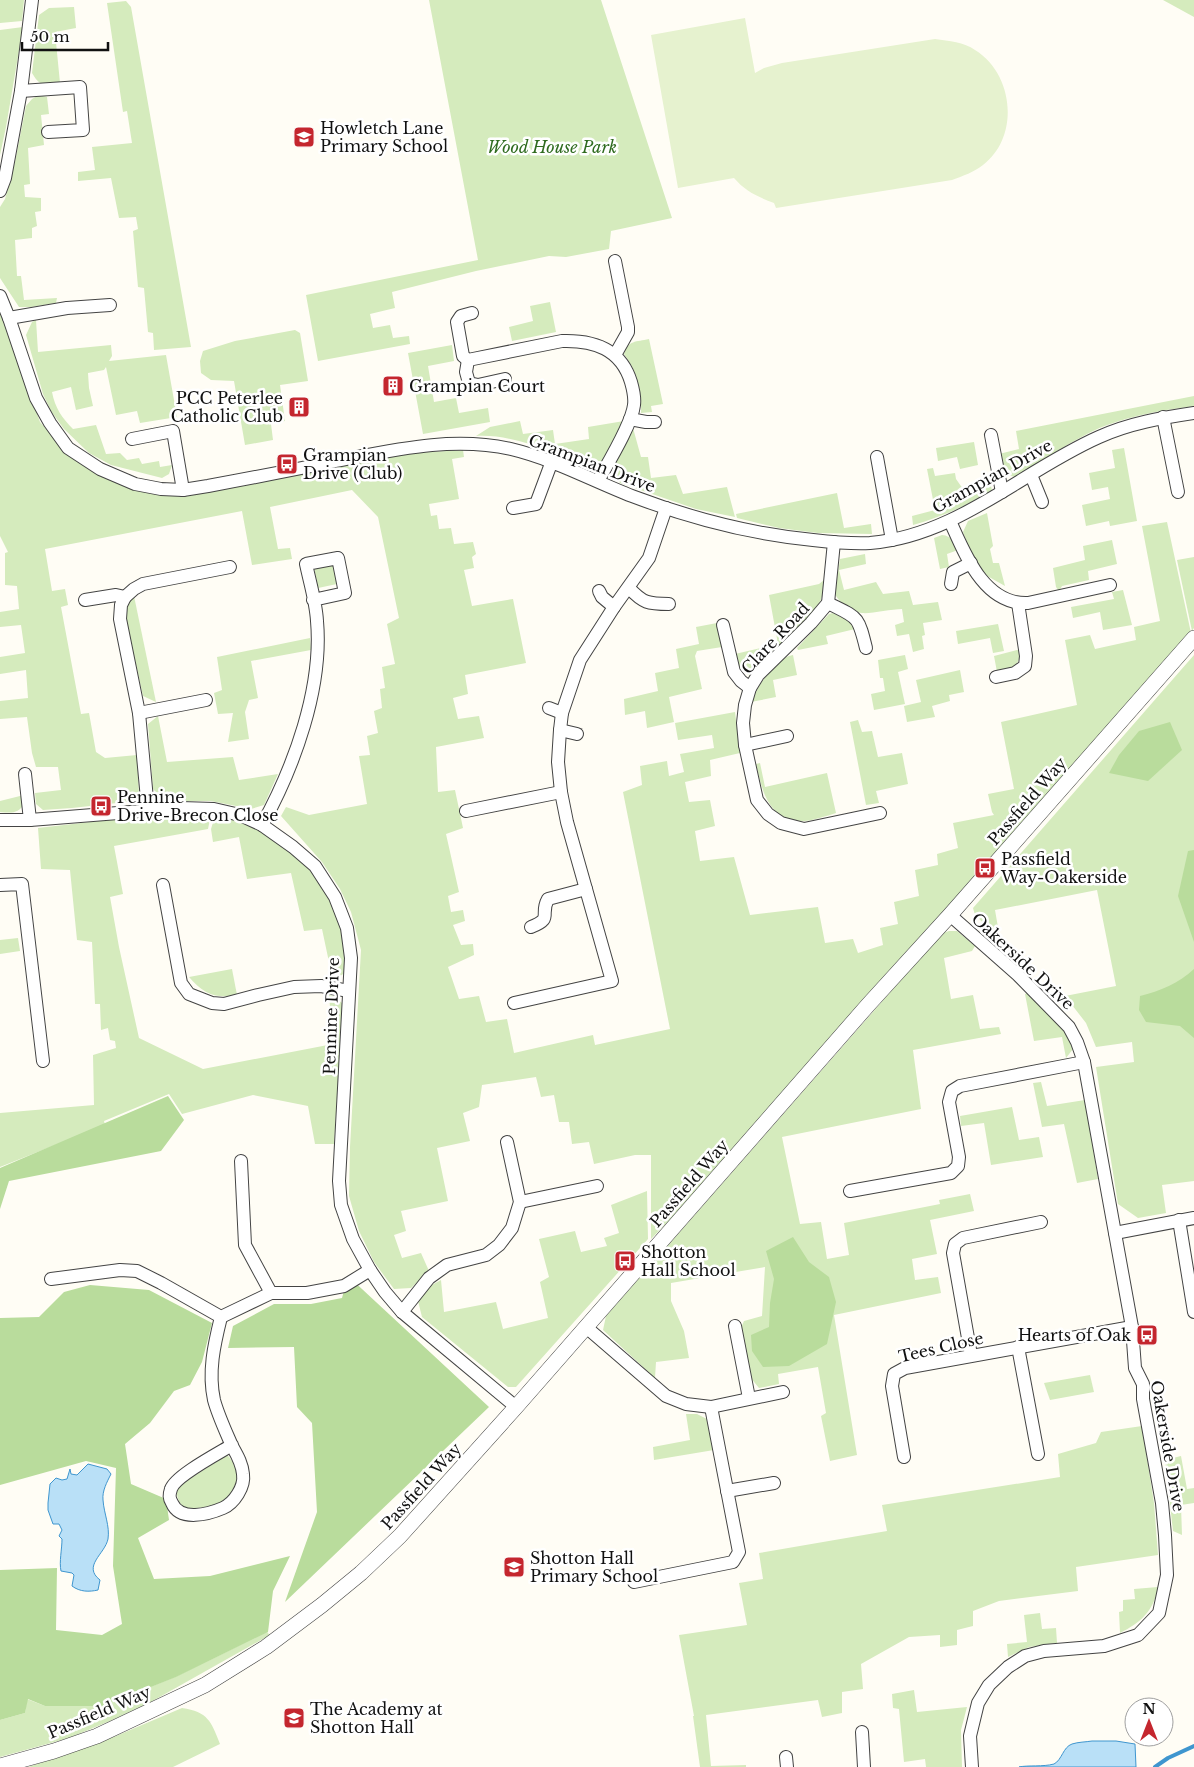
<svg xmlns="http://www.w3.org/2000/svg" width="1194" height="1767" font-family="'Libre Baskerville',serif">
  <style>
    .green { fill: #d5ebbd }
    .forest { fill: #b9dc9c }
    .pitch { fill: #e6f2cf }
    .water { fill: #b9e0f7; stroke: #3f96cf }
    .lines { fill: none; stroke-linecap: round; stroke-linejoin: round }
    .stream { stroke: #3f96cf; stroke-width: 4 }
    .minor-casing { stroke: #444; stroke-width: 14 }
    .tertiary-casing { stroke: #444; stroke-width: 16 }
    .minor { stroke: #fff; stroke-width: 12 }
    .tertiary { stroke: #fff; stroke-width: 15 }
    .labels { text-anchor: middle; dominant-baseline: central; stroke-width: 5; stroke-linejoin: round; paint-order: stroke }
    .poi-label { font-size: 16px; fill: #111; stroke: #fff; text-anchor: start }
    .park-label { font-size: 16px; font-style: italic; fill: #2f6b1f; stroke: #fff }
    .street-label { font-size: 16px; fill: #111; stroke: #fff }
  </style>
  <rect width="100%" height="100%" fill="#fffdf5"/>
  <!-- green -->
  <g class="green">
    <polygon points="0,0 24,0 22,21 0,23"/>
    <polygon points="429,0 601,0 672,218 611,231 609,249 566,257 549,256 476,271 392,292 395,308 370,314 373,328 390,325 393,338 409,336 410,344 318,361 306,295 478,260"/>
    <polygon points="1163,0 1194,0 1194,17"/>
    <polygon points="126,1 131,7 191,347 154,350 153,333 148,332 144,288 138,287 133,231 138,229 136,217 119,218 111,178 78,181 78,172 95,170 92,147 132,143 127,111 123,112 107,3"/>
    <path d="M74,7l2,21 -21,4 5,51c-15,3 -20,4 -28,-10l7,-58 10,-7z"/>
    <polygon points="23,27 6,127 0,155 0,30"/>
    <polygon points="39,95 47,97 49,114 41,115 44,145 28,148 30,184 24,185 25,197 41,198 41,211 35,212 37,226 32,228 32,238 15,240 17,276 21,276 24,300 57,298 56,303 31,307 19,307 0,278 0,207 5,199 15,162 26,106 32,99"/>
    <polygon points="550,302 556,332 512,341 509,327 533,321 530,306"/>
    <polygon points="0,310 40,422 65,450 131,488 171,496 200,493 398,454 463,450 464,457 452,459 459,499 429,504 431,516 437,515 439,529 451,528 454,544 473,542 476,554 472,557 474,568 464,570 472,606 513,599 526,663 465,675 468,694 453,698 458,719 479,716 484,738 436,747 438,792 455,790 463,828 446,834 459,892 448,896 451,912 463,910 465,921 453,925 461,945 473,944 474,955 448,967 459,999 479,996 486,1022 507,1019 514,1053 593,1035 595,1045 670,1029 623,792 642,785 640,766 667,761 669,776 684,772 680,754 714,748 712,735 678,740 675,723 735,712 740,753 710,760 711,776 685,782 689,802 710,800 715,826 695,831 700,861 734,857 750,915 818,907 825,943 853,939 858,953 883,945 880,928 898,924 894,902 919,896 915,870 938,865 937,854 958,848 953,823 994,815 992,812 988,794 1014,789 1001,722 1077,705 1065,640 1090,635 1095,649 1136,640 1134,627 1160,621 1142,526 1167,522 1191,633 1013,832 706,1183 651,1239 651,1155 635,1155 594,1164 589,1142 572,1144 569,1122 559,1122 554,1095 541,1097 536,1077 482,1085 479,1107 463,1113 470,1141 437,1148 448,1201 401,1211 406,1231 394,1235 402,1258 421,1253 429,1271 411,1288 394,1289 374,1262 359,1231 349,1196 350,1147 361,950 351,912 340,889 322,862 281,816 286,807 309,815 367,804 359,756 370,755 367,736 378,733 374,711 382,708 380,689 385,688 382,667 395,664 387,624 399,618 378,517 352,490 270,507 278,549 290,548 292,559 252,565 242,511 45,549 52,591 65,589 68,605 61,607 81,714 89,713 96,752 105,758 137,755 139,794 135,801 72,808 43,810 36,804 35,793 61,790 58,767 36,767 32,753 27,717 0,719 0,701 28,698 26,670 0,674 0,657 25,653 21,625 0,627 0,612 19,609 17,586 5,585 5,553 8,552 0,536"/>
    <path d="M36,320l2,32 73,-7 1,11 -3,5 57,-6 11,62 -37,6 -3,-12 -21,4 -10,-48 -2,3 -16,3 1,15 4,18 -17,4 -5,-23 -19,5c3,16 10,26 21,37l23,-4 10,29 14,-1 7,7 12,-2 3,6 17,-3 1,6 12,-2 -3,9 -7,4 -51,-13 -22,-12 -25,-24 -13,-18 -8,-17 -17,-59 6,-13z"/>
    <polygon points="295,330 300,333 308,381 280,385 285,421 271,424 273,440 245,445 234,381 211,380 201,373 200,361 203,351 235,341"/>
    <path d="M649,339l14,65 -12,2 1,6 -11,1c1,-22 -4,-42 -17,-59 4,-14 12,-12 25,-15z"/>
    <polygon points="452,345 454,361 428,366 434,402 456,398 459,413 488,408 490,422 423,434 408,353"/>
    <path d="M1194,396v10c-36,5 -74,11 -107,28 -25,13 -48,29 -72,43l-10,-3 -6,-20 20,-5 -3,-18z"/>
    <path d="M520,421l3,13 30,-4 2,14 34,-5 -1,-12 36,-6 -20,39 -11,6h-8c-34,-14 -70,-32 -109,-30l14,-9z"/>
    <polygon points="633,428 641,457 648,457 651,478 676,475 683,494 727,487 735,517 696,509 620,483 616,477 614,463"/>
    <polygon points="974,442 978,465 960,469 957,457 938,461 936,448"/>
    <polygon points="1124,448 1137,521 1110,526 1109,521 1086,526 1082,505 1110,499 1108,487 1092,490 1089,473 1115,468 1112,450"/>
    <path d="M933,468l2,8 20,-3 1,6 7,10 27,-6 2,7c-25,16 -51,27 -79,35l-1,-9 23,-6 -8,-41z"/>
    <polygon points="837,493 844,528 871,524 872,534 818,533 779,528 737,518 736,514"/>
    <polygon points="987,513 993,546 990,549 993,563 999,563 1005,586 982,573 972,555 963,532 968,521"/>
    <path d="M942,535c10,1 12,7 16,15l-11,4 2,13 -9,2 -6,-31z"/>
    <polygon points="1112,540 1117,564 1088,571 1089,580 1062,586 1059,591 1056,587 1053,568 1085,560 1083,546"/>
    <path d="M865,554l1,10 -27,6 5,20 32,-8 7,12 26,-3 4,14 25,-3 4,18 -19,3 2,12 -3,1 2,13 -11,3 -4,-18 -12,2 -2,-11 9,-3 -2,-13c-11,0 -31,5 -40,4 -9,-1 -25,-11 -27,-20l5,-34z"/>
    <polygon points="1194,557 1194,628 1192,631 1177,560"/>
    <polygon points="333,563 337,584 318,588 314,567"/>
    <path d="M824,580h3c-7,40 -44,66 -71,93l-6,3c-10,-6 -12,-11 -15,-22l43,-10 -9,-49 50,-11z"/>
    <polygon points="1123,590 1132,625 1103,630 1100,612 1073,618 1071,607 1114,599 1112,592"/>
    <polygon points="134,596 156,702 143,696 125,615 128,605"/>
    <polygon points="833,613 852,622 855,629 826,636 828,644 798,650 797,648 829,614"/>
    <polygon points="717,623 722,647 697,651 695,656 702,689 669,697 674,722 647,728 645,711 625,715 624,699 658,691 655,673 679,668 676,649 699,644 696,627"/>
    <polygon points="998,624 1004,651 993,653 990,638 958,644 956,631"/>
    <polygon points="310,638 311,650 251,661 258,698 249,700 245,712 249,739 228,742 233,713 218,714 214,693 222,690 217,657"/>
    <path d="M1021,649c-2,18 -7,19 -24,23l-3,-16z"/>
    <path d="M793,655l4,20 -24,5 3,17 -25,5c6,-15 25,-45 42,-47z"/>
    <polygon points="905,655 908,669 898,672 905,704 874,710 871,694 885,691 883,678 880,678 878,660"/>
    <polygon points="1194,655 1194,1181 1162,1185 1166,1213 1138,1218 1118,1204 1096,1067 1134,1062 1132,1042 1096,1047 1086,1023 1065,996 1116,986 1097,890 995,910 1000,939 975,915 973,908"/>
    <polygon points="960,670 964,692 949,695 950,701 932,706 935,717 907,722 904,706 921,702 916,680"/>
    <polygon points="158,716 167,762 233,757 239,780 278,774 264,805 251,809 211,801 165,801 153,789 148,724"/>
    <polygon points="858,720 862,732 872,731 878,757 902,753 908,784 876,791 879,803 866,805 850,722"/>
    <path d="M760,763l5,24 62,-14 9,40c-10,3 -21,7 -31,8 -36,2 -43,-30 -49,-57z"/>
    <path d="M24,795l1,8c-7,11 -13,10 -25,9v-11z"/>
    <polygon points="177,812 211,814 208,829 114,846 123,894 110,897 119,947 139,1038 203,1069 333,1044 329,995 334,996 343,1004 334,1144 315,1144 308,1106 253,1095 182,1114 169,1094 104,1121 105,1125 0,1167 0,1113 94,1105 93,1055 116,1048 115,1041 110,1040 108,1028 101,1030 100,1004 95,1004 92,942 77,940 70,870 41,869 38,828"/>
    <polygon points="215,816 241,821 261,830 284,846 313,871 330,899 343,929 346,972 333,981 322,929 304,931 291,873 247,879 239,837 213,842 211,829"/>
    <polygon points="949,931 957,931 975,946 972,951 944,958 951,999 973,995 980,1029 999,1027 1001,1034 913,1050 921,1109 782,1137 800,1224 821,1222 827,1259 849,1255 844,1223 940,1204 939,1200 970,1194 974,1211 930,1220 937,1254 912,1259 915,1280 938,1277 941,1293 834,1315 857,1455 830,1461 821,1416 826,1413 818,1367 778,1374 779,1384 759,1388 750,1377 741,1328 744,1321 762,1316 765,1267 671,1283 671,1301 684,1331 689,1358 656,1362 655,1378 603,1330 606,1316 937,939 943,933"/>
    <polygon points="18,938 20,951 0,954 0,940"/>
    <path d="M232,969l5,26c-22,4 -33,-1 -48,-18z"/>
    <polygon points="1027,993 1064,1027 1073,1049 1066,1058 1062,1037 1034,1041 1025,994"/>
    <polygon points="1041,1082 1047,1106 1085,1100 1098,1179 1077,1183 1064,1124 1042,1127 1033,1083"/>
    <polygon points="1012,1107 1019,1140 1039,1137 1043,1157 991,1165 984,1123 961,1126 960,1116"/>
    <polygon points="647,1191 648,1239 516,1387 508,1387 422,1317 418,1301 428,1287 441,1280 444,1312 496,1302 503,1329 548,1318 540,1282 549,1277 539,1239 575,1231 581,1252 607,1246 604,1238 619,1233 611,1205"/>
    <polygon points="1090,1375 1094,1392 1050,1400 1044,1383"/>
    <polygon points="686,1414 697,1414 707,1419 710,1427 714,1450 654,1460 653,1447 690,1440"/>
    <polygon points="1142,1426 1154,1503 1158,1555 1076,1567 1078,1591 999,1601 973,1611 973,1626 957,1630 957,1645 940,1647 940,1635 909,1637 861,1664 863,1689 842,1692 842,1713 822,1717 818,1700 706,1715 711,1766 746,1765 746,1767 700,1767 693,1716 694,1716 679,1635 747,1625 739,1583 763,1579 759,1553 887,1531 882,1505 1060,1477 1058,1454 1096,1443 1101,1432"/>
    <path d="M227,1455c13,12 15,33 -1,44 -11,8 -29,10 -42,9 -6,-7 -8,-12 -7,-21z"/>
    <polygon points="1181,1456 1187,1489 1194,1488 1194,1503 1181,1505 1182,1535 1173,1531 1165,1460"/>
    <path d="M1158,1587c-4,24 -18,36 -38,46l-1,-21 4,-1v-11l12,-1 -1,-10z"/>
    <polygon points="1040,1613 1042,1629 1056,1628 1057,1643 1029,1647 1008,1657 1007,1644 1027,1642 1024,1615"/>
    <polygon points="267,1632 270,1635 149,1703 110,1721 69,1738 0,1757 0,1720 25,1713 27,1699 45,1706 103,1706 175,1677"/>
    <polygon points="914,1690 917,1712 967,1707 961,1730 962,1767 926,1767 925,1759 904,1762 899,1709 893,1708 892,1694"/>
    <path d="M182,1708c26,4 29,13 38,36l-47,23h-145l88,-31z"/>
  </g>
  <!-- forest -->
  <g class="forest">
    <polygon points="1170,722 1182,750 1148,781 1109,773 1119,755 1139,731"/>
    <polygon points="1194,850 1194,942 1178,896 1188,851"/>
    <path d="M1194,969v69l-14,-12 -34,-4 -7,-12 1,-14c20,-5 39,-13 54,-27z"/>
    <polygon points="168,1096 184,1120 161,1151 9,1181 0,1209 0,1168"/>
    <polygon points="793,1237 809,1262 829,1277 836,1302 827,1344 789,1366 763,1367 752,1351 751,1335 769,1327 770,1303 774,1279 766,1251"/>
    <polygon points="348,1276 489,1407 285,1602 317,1512 312,1423 297,1407 294,1347 228,1348 233,1326 274,1304 311,1304 342,1298"/>
    <polygon points="90,1285 149,1290 212,1323 202,1362 190,1385 174,1391 150,1423 125,1444 131,1484 166,1499 169,1520 138,1538 154,1579 210,1576 290,1556 273,1591 268,1632 176,1677 103,1706 45,1706 28,1699 25,1713 0,1720 0,1570 57,1568 56,1630 102,1635 122,1624 113,1566 116,1468 86,1461 0,1485 0,1318 39,1317 64,1292"/>
  </g>
  <!-- pitch -->
  <path class="pitch" d="M745,18l10,55 9,-5 18,-5 153,-24c14,2 29,3 40,11 39,24 45,87 8,115 -9,7 -20,11 -31,15l-176,28 -2,-5c-16,-6 -29,-12 -40,-25l-56,10 -27,-153z"/>
  <!-- water -->
  <g class="water">
    <path d="M88,1464l19,5 4,5c-4,8 -9,17 -8,26 1,14 7,26 5,39 -3,15 -26,27 -8,41l-2,10c-9,2 -18,2 -26,-4l2,-11 -2,-2 -11,-2c-2,-9 1,-22 1,-32l-3,-3 3,-6 -3,-6h-6l-5,-14v-7l2,-19 6,-6 6,2 5,-1 3,-10 1,5 6,1z"/>
    <path d="M1092,1741h24l19,3 1,23h-117c9,-2 24,0 35,-3 8,-4 9,-17 18,-20 6,-2 14,-2 20,-3z"/>
  </g>
  <g class="lines">
    <!-- stream -->
    <polyline class="stream" points="1155,1767 1168,1758 1194,1746"/>
    <!-- minor casing -->
    <g class="minor-casing">
      <g id="minor">
        <polyline points="21,91 80,87 83,130 48,132"/>
        <polyline points="0,191 5,178 21,91 32,0"/>
        <polyline points="615,261 628,327 628,332 615,355"/>
        <path d="M0,296l9,22 27,80 14,25 18,25 32,21 35,15 26,5 22,1 25,-4c43,-8 85,-16 128,-25 58,-11 116,-25 175,-12 42,10 80,31 121,47 58,22 118,38 181,44 18,2 38,4 57,3 87,-7 152,-72 229,-106 31,-14 62,-19 95,-24"/>
        <path d="M472,313l-11,3 -4,6 6,34 5,4 94,-19c32,-1 59,8 69,41 2,7 4,16 3,23 -2,19 -26,58 -36,76"/>
        <polyline points="9,318 67,308 110,305"/>
        <polyline points="468,360 466,372 469,383 478,385 505,379"/>
        <polyline points="1163,417 1178,492"/>
        <polyline points="630,419 646,422 655,422"/>
        <polyline points="991,435 1002,492"/>
        <polyline points="132,439 173,431 183,490"/>
        <polyline points="877,457 892,540"/>
        <polyline points="1031,475 1042,502"/>
        <polyline points="513,508 536,504 552,461"/>
        <path d="M950,521c15,33 34,84 78,82l82,-18"/>
        <polyline points="834,542 828,603 811,623 758,675 750,688 745,705 743,723 745,745 757,800 768,814 781,823 804,829 880,813"/>
        <polyline points="951,584 953,572 971,563"/>
        <path d="M629,588c14,15 19,16 40,16"/>
        <polyline points="599,591 602,597 614,607"/>
        <polyline points="125,597 134,589 143,584 230,567"/>
        <polyline points="85,600 116,595 125,597 121,605 120,619 139,713 148,810"/>
        <path d="M828,603c30,15 30,12 38,45"/>
        <polyline points="723,625 734,672 741,681 750,688"/>
        <polyline points="996,677 1015,673 1025,666 1026,656 1018,603"/>
        <polyline points="549,708 562,713"/>
        <polyline points="139,713 206,700"/>
        <polyline points="560,730 577,734"/>
        <polyline points="745,745 787,736"/>
        <polyline points="25,774 30,820"/>
        <polyline points="466,811 561,792"/>
        <polyline points="0,820 30,820 181,808 214,809 240,815 262,825 293,847 315,866 335,897 347,928 351,958 339,1181 341,1205 353,1239 370,1270 385,1292 402,1312 516,1407"/>
        <path d="M262,825c32,-58 61,-137 55,-204 -1,-19 -7,-38 -11,-57l32,-6 7,35 -32,7"/>
        <polyline points="0,885 22,884 43,1061"/>
        <polyline points="163,885 181,983 189,994 212,1003 224,1004 258,995 294,987 321,986 349,991"/>
        <polyline points="950,915 1018,975 1069,1027 1077,1042 1084,1062 1132,1327 1135,1368 1143,1384 1143,1399 1162,1503 1165,1535 1167,1575 1159,1613 1138,1635 1104,1646 1044,1651 1025,1656 1008,1667 989,1685 978,1703 970,1736 972,1767"/>
        <path d="M531,927c23,-9 8,-12 17,-28l38,-10"/>
        <polyline points="514,1003 612,981 567,822 561,792 558,762 560,730 562,713 580,660 614,607 649,558 666,508"/>
        <polyline points="241,1161 245,1245 271,1293 307,1293 344,1286 370,1270"/>
        <polyline points="850,1191 951,1173 958,1166 959,1157 949,1102 952,1091 960,1086 1084,1062"/>
        <polyline points="520,1202 597,1186"/>
        <polyline points="1179,1220 1194,1312"/>
        <polyline points="1115,1233 1194,1218"/>
        <polyline points="51,1279 120,1270 137,1271 161,1283 221,1317 271,1293"/>
        <polyline points="402,1312 429,1278 447,1265 486,1255 499,1245 512,1228 520,1202 507,1142"/>
        <path d="M221,1317c-7,28 -13,55 -7,83 4,15 12,32 18,46 5,9 10,17 11,28 2,13 -9,29 -20,34 -14,6 -43,14 -51,-5 -3,-5 -3,-8 -1,-14 4,-13 48,-36 61,-44"/>
        <polyline points="735,1326 749,1398"/>
        <polyline points="586,1327 666,1396 686,1404 711,1407 783,1392"/>
        <polyline points="1018,1347 1038,1454"/>
        <polyline points="971,1355 953,1253 955,1244 963,1238 1041,1222"/>
        <polyline points="904,1457 892,1386 894,1374 905,1368 1132,1327"/>
        <polyline points="727,1491 774,1483"/>
        <polyline points="634,1582 733,1562 739,1552 711,1407"/>
        <polyline points="862,1732 864,1767"/>
        <polyline points="786,1757 787,1767"/>
      </g>
    </g>
    <!-- tertiary casing -->
    <g class="tertiary-casing">
      <polyline id="tertiary" points="0,1766 54,1751 97,1736 205,1685 266,1647 322,1605 361,1573 400,1536 516,1407 868,1005 950,915 1194,638"/>
    </g>
    <!-- minor -->
    <use href="#minor" class="minor"/>
    <!-- tertiary -->
    <use href="#tertiary" class="tertiary"/>
  </g>
  <!-- icons -->
  <defs>
    <g id="school-square" transform="scale(1.125)"><rect x="-9" y="-9" width="18" height="18" rx="4" fill="#c4262e" stroke="#fff"/><path d="M0-5L7-2L0 1L-7-2ZM-4 1L0 2.5L4 1V4Q0 6-4 4Z" fill="#fff"/></g>
    <g id="building-square" transform="scale(1.125)"><rect x="-9" y="-9" width="18" height="18" rx="4" fill="#c4262e" stroke="#fff"/><path d="M-4-6H4V6H1V3H-1V6H-4ZM-2.5-4.3h1.7v1.8h-1.7ZM.8-4.3h1.7v1.8H.8ZM-2.5-1h1.7V.8h-1.7ZM.8-1h1.7V.8H.8Z" fill="#fff"/></g>
    <g id="bus-square" transform="scale(1.125)"><rect x="-9" y="-9" width="18" height="18" rx="4" fill="#c4262e" stroke="#fff"/><path d="M-5-6H5V4H4V6H2V4H-2V6H-4V4H-5ZM-3.5-4V0h7V-4ZM-3.5 1.2v1.5H-2V1.2ZM2 1.2v1.5H3.5V1.2Z" fill="#fff"/></g>
  </defs>
  <g fill-rule="evenodd">
    <use href="#school-square" x="304" y="137"/>
    <use href="#building-square" x="393" y="386"/>
    <use href="#building-square" x="299" y="407"/>
    <use href="#bus-square" x="287" y="464"/>
    <use href="#bus-square" x="101" y="806"/>
    <use href="#bus-square" x="985" y="868"/>
    <use href="#bus-square" x="625" y="1261"/>
    <use href="#bus-square" x="1147" y="1335"/>
    <use href="#school-square" x="514" y="1567"/>
    <use href="#school-square" x="294" y="1718"/>
  </g>
  <g class="labels">
    <!-- poi labels -->
    <g class="poi-label">
      <text x="320" y="128">Howletch Lane<tspan x="320" dy="18">Primary School</tspan></text>
      <text x="409" y="386">Grampian Court</text>
      <text x="283" y="398" text-anchor="end">PCC Peterlee<tspan x="283" dy="18">Catholic Club</tspan></text>
      <text x="303" y="455">Grampian<tspan x="303" dy="18">Drive (Club)</tspan></text>
      <text x="117" y="797">Pennine<tspan x="117" dy="18">Drive-Brecon Close</tspan></text>
      <text x="1001" y="859">Passfield<tspan x="1001" dy="18">Way-Oakerside</tspan></text>
      <text x="641" y="1252">Shotton<tspan x="641" dy="18">Hall School</tspan></text>
      <text x="1131" y="1335" text-anchor="end">Hearts of Oak</text>
      <text x="530" y="1558">Shotton Hall<tspan x="530" dy="18">Primary School</tspan></text>
      <text x="310" y="1709">The Academy at<tspan x="310" dy="18">Shotton Hall</tspan></text>
    </g>
    <!-- park labels -->
    <g class="park-label">
      <text x="552" y="147">Wood House Park</text>
    </g>
    <!-- street labels -->
    <g class="street-label">
      <text transform="translate(592 463) rotate(21)">Grampian Drive</text>
      <text transform="translate(992 476) rotate(-29)">Grampian Drive</text>
      <text transform="translate(775 638) rotate(-47)">Clare Road</text>
      <text transform="translate(1027 801) rotate(-49)">Passfield Way</text>
      <text transform="translate(1023 961) rotate(43)">Oakerside Drive</text>
      <text transform="translate(331 1016) rotate(-88)">Pennine Drive</text>
      <text transform="translate(689 1183) rotate(-49)">Passfield Way</text>
      <text transform="translate(941 1347) rotate(-13)">Tees Close</text>
      <text transform="translate(1168 1446) rotate(80)">Oakerside Drive</text>
      <text transform="translate(421 1486) rotate(-48)">Passfield Way</text>
      <text transform="translate(99 1712) rotate(-23)">Passfield Way</text>
    </g>
  </g>
  <!-- north arrow -->
  <g transform="translate(1149 1722)"><circle r="24" fill="#ffffff" stroke="#a0a0a0"/>
  <path d="M0-4L9 19L0 12L-9 19Z" fill="#c4262e"/>
  <text y="-8" font-size="14" font-weight="bold" text-anchor="middle" fill="#111111">N</text>
  </g>
  <!-- scale -->
  <path d="M22 42v8h86v-8" fill="none" stroke="#111111" stroke-width="2.5"/>
  <text x="30" y="42" font-size="15" fill="#111111" stroke="#ffffff" stroke-width="4" paint-order="stroke">50 m</text>
</svg>
